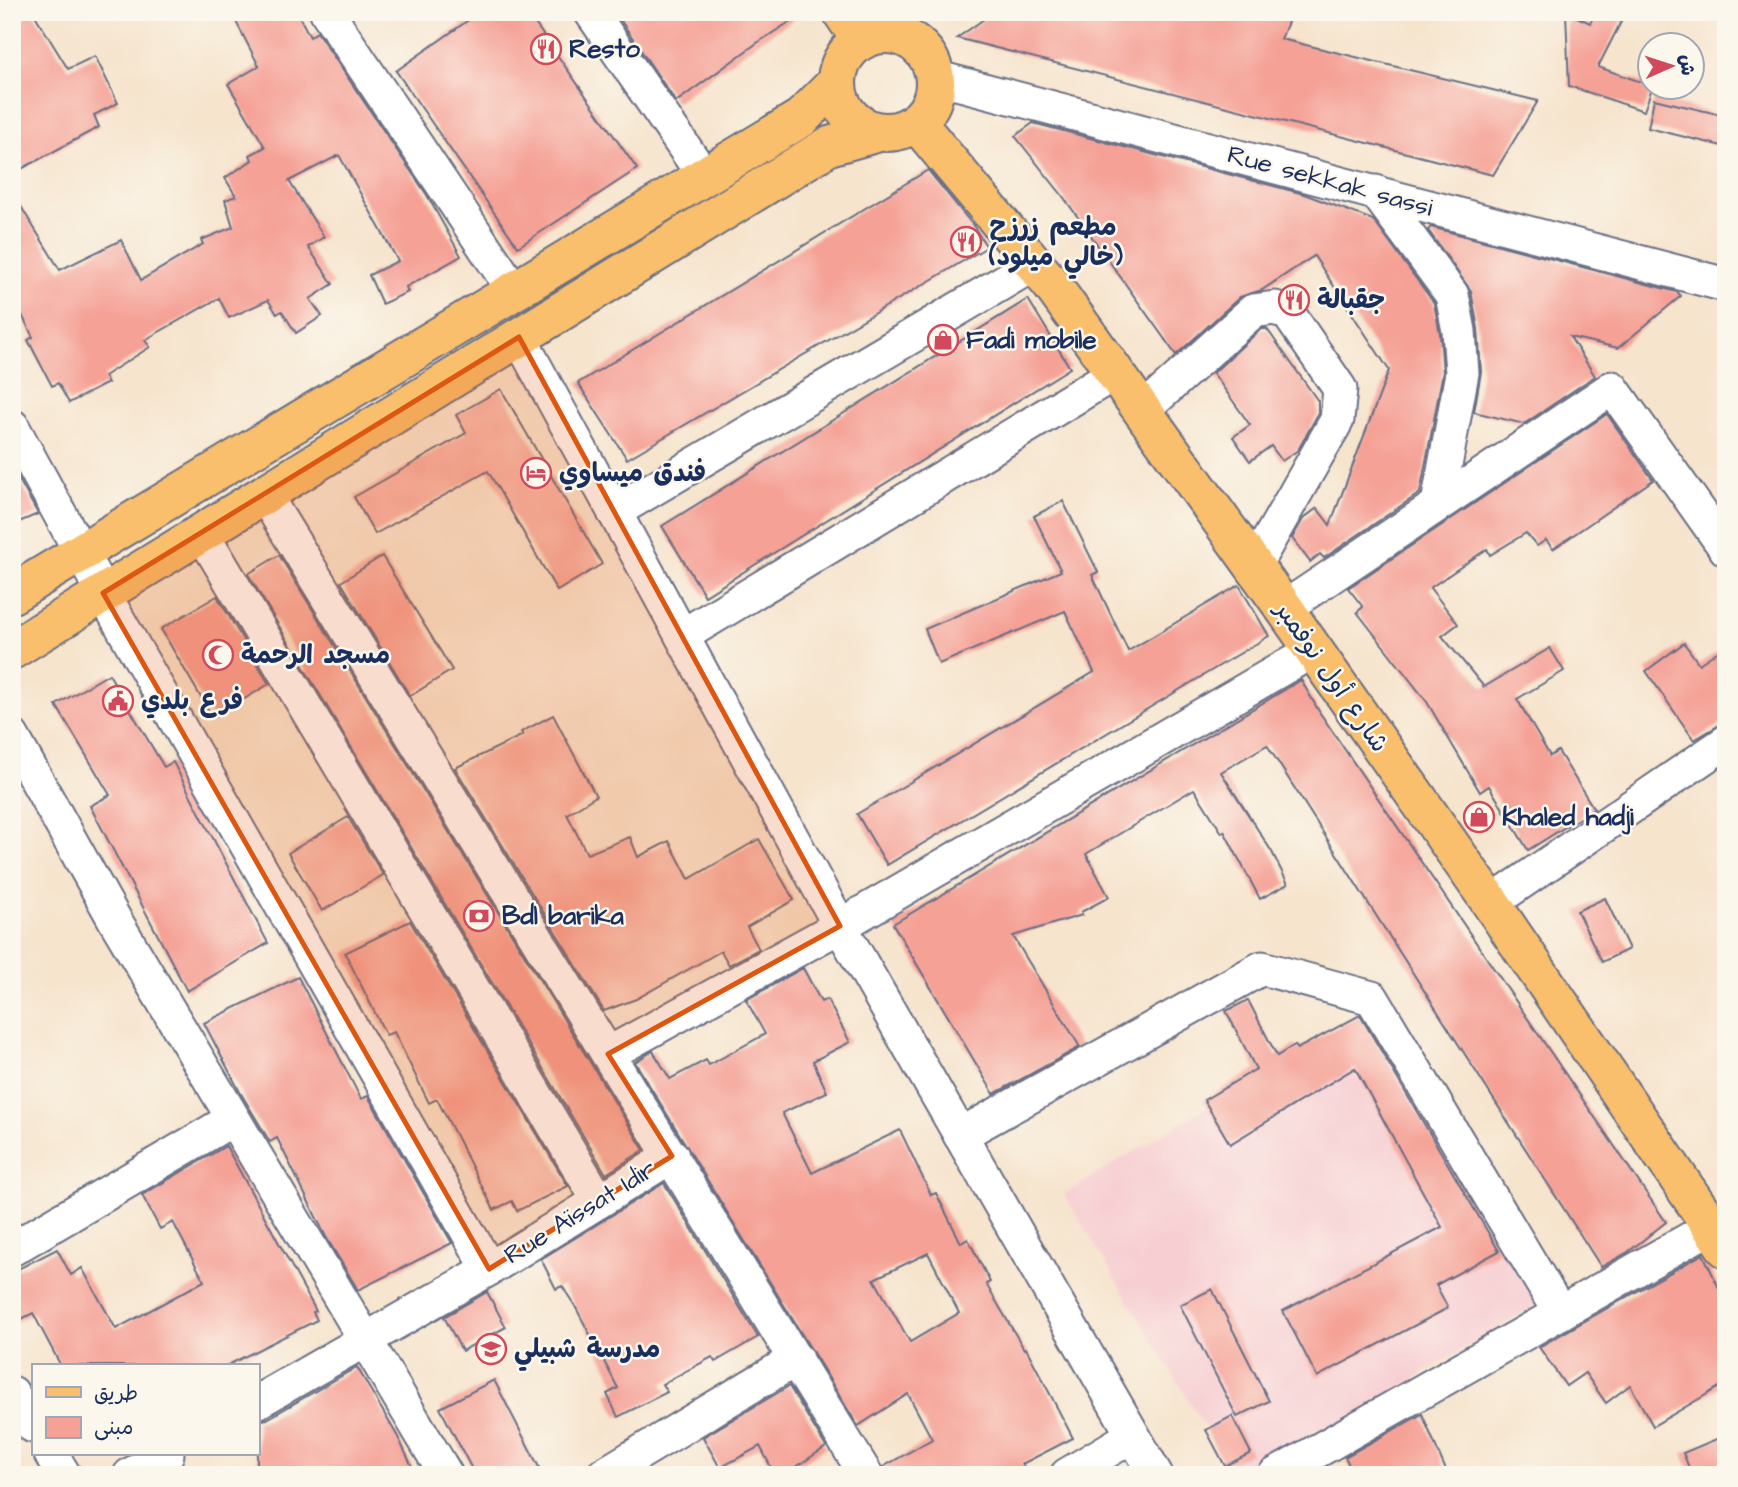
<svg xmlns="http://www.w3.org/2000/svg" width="1738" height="1487" font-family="'Architects Daughter','Playpen Sans Arabic',sans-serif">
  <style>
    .built { fill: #f7cfd3 }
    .building { fill: #f5a196; fill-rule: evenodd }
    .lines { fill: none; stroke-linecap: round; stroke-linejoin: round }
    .minor-casing { stroke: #686e85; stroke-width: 37 }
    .major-casing { stroke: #686e85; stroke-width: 42 }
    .minor { stroke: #fff; stroke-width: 33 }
    .major { stroke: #f9bf6d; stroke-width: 38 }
    .marked { fill: #de5710; fill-opacity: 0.2; stroke: #de5710; stroke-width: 5; stroke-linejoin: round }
    .labels { text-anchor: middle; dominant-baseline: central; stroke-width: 5; stroke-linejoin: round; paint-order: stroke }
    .poi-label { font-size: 26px; font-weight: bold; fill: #1b2f5e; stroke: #fbf7ec; text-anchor: start }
    .street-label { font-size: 26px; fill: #1b2f5e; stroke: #fbf7ec }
  </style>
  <rect width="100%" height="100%" fill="#fbf7ec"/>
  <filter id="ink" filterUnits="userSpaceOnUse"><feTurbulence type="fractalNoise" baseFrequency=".0143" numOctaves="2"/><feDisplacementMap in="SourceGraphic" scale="14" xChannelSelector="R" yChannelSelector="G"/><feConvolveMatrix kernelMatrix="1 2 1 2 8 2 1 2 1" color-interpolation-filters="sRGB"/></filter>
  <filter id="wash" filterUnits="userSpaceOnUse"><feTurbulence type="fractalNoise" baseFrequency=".00686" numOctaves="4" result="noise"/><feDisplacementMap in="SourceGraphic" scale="28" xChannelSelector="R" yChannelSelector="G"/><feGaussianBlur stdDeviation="1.57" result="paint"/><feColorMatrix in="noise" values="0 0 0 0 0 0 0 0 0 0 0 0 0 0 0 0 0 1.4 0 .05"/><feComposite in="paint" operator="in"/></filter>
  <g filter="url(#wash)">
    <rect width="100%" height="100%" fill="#f6e4cd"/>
    <!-- built -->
    <polygon class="built" points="1364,1011 1540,1302 1257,1475 1234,1475 1064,1194"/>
    <g id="blocks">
      <!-- building -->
      <g class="building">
        <polygon points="12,12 33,12 68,69 95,56 118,103 94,115 99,127 12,174"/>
        <polygon points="231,12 297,12 310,37 317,32 427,195 461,256 406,287 408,292 382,304 369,275 398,261 339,155 289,181 324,237 308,247 333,284 310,299 322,316 296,333 282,311 277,314 268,300 229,318 219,298 145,340 150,347 104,376 108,383 69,403 58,383 52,386 28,340 33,337 12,295 12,192 60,270 121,240 141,280 203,244 201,240 233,227 225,200 236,196 225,178 252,160 250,155 265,147 228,84 259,66"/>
        <polygon points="480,12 527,12 637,169 518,247 396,71"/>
        <polygon points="615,12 805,12 757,43 676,102"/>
        <polygon points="994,12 1292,12 1281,39 1538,101 1493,175 957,38"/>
        <polygon points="1566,12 1590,23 1596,12 1626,12 1598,67 1650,85 1652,88 1644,111 1569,86"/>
        <polygon points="1654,99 1726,116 1726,147 1648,128"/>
        <polygon points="1033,123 1304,194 1373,220 1434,303 1440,334 1443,372 1420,493 1324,558 1320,554 1310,562 1292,538 1303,519 1317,508 1330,525 1389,370 1314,256 1262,290 1240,297 1176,355 1062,195 1015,136"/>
        <polygon points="928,170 972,224 987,247 627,459 578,383"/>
        <polygon points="1431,227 1677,292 1681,296 1618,348 1570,337 1595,376 1524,424 1474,412 1481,372 1478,329 1471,291 1428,230"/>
        <polygon points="1028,299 1070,368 705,596 662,526"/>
        <polygon points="1261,329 1267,329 1318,401 1318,414 1298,450 1282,461 1271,446 1250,461 1233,437 1250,425 1213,373"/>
        <polygon points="501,389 602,564 557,591 488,471 375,534 354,497 466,433 456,415"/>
        <polygon points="1607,414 1653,480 1553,549 1546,540 1537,546 1526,533 1490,555 1487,549 1430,588 1458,624 1442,636 1484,687 1550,648 1564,671 1517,699 1550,756 1558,751 1594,809 1528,850 1489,786 1480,792 1427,702 1357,612 1363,607 1348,588"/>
        <polygon points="12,467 38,514 12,525"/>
        <polygon points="1063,501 1098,572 1092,575 1128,651 1239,585 1269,636 887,865 857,814 1094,672 1065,611 939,664 925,629 1061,571 1034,516"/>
        <polygon points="279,555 644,1150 606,1174 248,574"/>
        <polygon points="382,556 452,670 410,696 341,582"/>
        <polygon points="217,596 269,684 213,718 161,629"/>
        <polygon points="1684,643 1699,664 1726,646 1726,721 1694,740 1646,671"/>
        <polygon points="109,674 164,767 173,762 268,943 187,991 90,806 110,795 56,705"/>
        <polygon points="1301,680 1320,713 1666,1222 1628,1252 1601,1267 1267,745 1221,772 1272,852 1288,884 1260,899 1224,831 1222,833 1194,789 1086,854 1109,897 1081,912 1082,915 1013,936 1080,1047 994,1094 893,924"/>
        <polygon points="553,715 596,796 567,814 587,854 630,837 638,857 669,841 689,879 759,839 794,900 747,927 759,949 729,965 721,951 636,999 604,1011 455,768 523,735 521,732"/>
        <polygon points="348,817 383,875 322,911 288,853"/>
        <polygon points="1605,898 1629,949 1602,962 1577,911"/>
        <polygon points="410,921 568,1186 517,1211 512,1201 494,1210 437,1099 429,1103 394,1032 386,1035 345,953"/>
        <path d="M803,968l18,34 6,-3 23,43 -37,19 14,31 -45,21 30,60 88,-43 31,65 5,-2 25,50 7,-4 22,43 -4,2 38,65 2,-1 47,90 -51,26 6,11h-143l-2,-8 49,-28 -24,-45 -50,32 -223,-364 18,-11 17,28 36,-19 3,5 56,-31 -19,-34zM928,1253l31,60 -49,29 -36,-63z"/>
        <polygon points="298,977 361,1099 368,1096 452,1243 358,1290 326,1237 277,1138 270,1142 240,1092 204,1023"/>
        <polygon points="1248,1000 1277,1056 1295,1045 1297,1049 1360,1015 1499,1251 1436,1285 1448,1308 1317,1377 1283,1311 1442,1227 1355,1068 1230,1144 1204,1100 1256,1069 1226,1011"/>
        <polygon points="226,1146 316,1311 313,1312 317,1320 226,1366 61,1366 33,1313 12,1324 12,1272 57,1249 71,1275 82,1268 116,1329 204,1281 173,1222 160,1229 142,1195"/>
        <polygon points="664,1183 758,1337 715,1362 712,1357 662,1384 667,1392 618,1417 607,1394 618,1388 575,1306 562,1286 556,1289 541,1259"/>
        <polygon points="1703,1254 1726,1303 1726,1383 1653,1426 1630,1385 1606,1403 1585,1373 1566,1386 1539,1347"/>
        <polygon points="1212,1289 1269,1401 1237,1417 1180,1305"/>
        <polygon points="487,1292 506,1327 462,1351 444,1317"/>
        <polygon points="357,1367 398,1437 416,1475 257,1475 257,1421 267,1419"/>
        <polygon points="494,1380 543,1475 475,1475 440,1408"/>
        <polygon points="789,1386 826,1447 784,1475 775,1475 760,1446 720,1468 703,1437"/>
        <polygon points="1422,1414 1448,1475 1354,1475 1345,1457"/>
        <polygon points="1232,1416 1251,1453 1225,1466 1206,1430"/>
        <polygon points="1726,1435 1726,1475 1692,1475 1683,1453"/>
      </g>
    </g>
  </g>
  <g filter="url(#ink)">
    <use href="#blocks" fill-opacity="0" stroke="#686e85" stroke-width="2"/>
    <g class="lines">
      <!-- minor casing -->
      <g class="minor-casing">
        <g id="minor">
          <polyline points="327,12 514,291"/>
          <polyline points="591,12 704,176"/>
          <polyline points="934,77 1726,285"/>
          <polyline points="1376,192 1452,295 1459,331 1462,373 1438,504"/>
          <polyline points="519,337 840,926 1156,1475"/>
          <polyline points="1142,411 1253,311 1275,308 1288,313 1340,389 1337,420 1254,566"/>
          <polyline points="12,426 103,593 489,1269"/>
          <polyline points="264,494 866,1475"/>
          <polyline points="614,512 1034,264"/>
          <polyline points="202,533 599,1201"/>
          <polyline points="1284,608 1612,388 1726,549"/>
          <polyline points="682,636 1115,373"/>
          <polyline points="12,736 116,922 446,1475"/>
          <polyline points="1491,903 1726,742"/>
          <polyline points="608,1054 840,926 1314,650"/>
          <polyline points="960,1135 1262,968 1372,998 1560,1313"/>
          <polyline points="12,1249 233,1119"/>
          <polyline points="12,1393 33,1426"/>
          <polyline points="257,1402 489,1269 672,1156"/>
          <polyline points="51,1454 64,1475"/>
          <polyline points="130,1475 167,1454"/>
          <polyline points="603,1475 796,1359"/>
          <polyline points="1067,1475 1132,1436"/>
          <polyline points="1275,1475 1711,1227"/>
        </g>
      </g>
      <!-- major casing -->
      <g class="major-casing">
        <g id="major">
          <polyline points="842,12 861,40"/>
          <circle cx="886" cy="83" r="49"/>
          <polyline points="916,122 1052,285 1284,608 1491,903 1726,1248"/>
          <polyline points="12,594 801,118 837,82"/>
          <polyline points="12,650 829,146 879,132"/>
        </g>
      </g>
      <!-- minor -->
      <use href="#minor" class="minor"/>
      <!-- major -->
      <use href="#major" class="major"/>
    </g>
  </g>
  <!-- marked area -->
  <path class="marked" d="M519,337l321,589 -232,128 64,102 -183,113 -386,-676z"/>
  <!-- icons -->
  <defs>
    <g id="restaurant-ring" transform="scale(1.575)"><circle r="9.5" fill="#fbf7ec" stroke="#d1495b" stroke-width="1.5"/><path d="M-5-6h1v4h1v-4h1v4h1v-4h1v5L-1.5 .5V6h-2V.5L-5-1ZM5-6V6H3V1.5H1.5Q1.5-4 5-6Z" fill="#d1495b"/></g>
    <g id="shop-ring" transform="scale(1.575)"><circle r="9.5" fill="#fbf7ec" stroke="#d1495b" stroke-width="1.5"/><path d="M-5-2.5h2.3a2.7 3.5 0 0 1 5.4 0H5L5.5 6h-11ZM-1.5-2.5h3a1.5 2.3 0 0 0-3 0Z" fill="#d1495b"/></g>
    <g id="hotel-ring" transform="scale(1.575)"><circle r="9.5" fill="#fbf7ec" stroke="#d1495b" stroke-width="1.5"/><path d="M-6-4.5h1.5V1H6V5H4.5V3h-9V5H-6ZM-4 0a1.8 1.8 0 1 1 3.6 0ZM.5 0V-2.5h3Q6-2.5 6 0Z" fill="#d1495b"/></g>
    <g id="mosque-ring" transform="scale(1.575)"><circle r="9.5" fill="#fbf7ec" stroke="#d1495b" stroke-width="1.5"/><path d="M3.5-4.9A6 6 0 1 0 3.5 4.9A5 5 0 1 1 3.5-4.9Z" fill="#d1495b"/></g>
    <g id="civic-ring" transform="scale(1.575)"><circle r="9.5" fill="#fbf7ec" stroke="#d1495b" stroke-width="1.5"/><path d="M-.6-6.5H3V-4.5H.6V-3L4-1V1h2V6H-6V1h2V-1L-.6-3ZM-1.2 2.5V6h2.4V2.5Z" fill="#d1495b"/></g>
    <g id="bank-ring" transform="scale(1.575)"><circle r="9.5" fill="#fbf7ec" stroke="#d1495b" stroke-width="1.5"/><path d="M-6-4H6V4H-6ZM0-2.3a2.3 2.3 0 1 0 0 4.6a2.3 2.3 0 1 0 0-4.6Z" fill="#d1495b"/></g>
    <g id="school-ring" transform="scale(1.575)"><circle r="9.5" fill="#fbf7ec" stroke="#d1495b" stroke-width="1.5"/><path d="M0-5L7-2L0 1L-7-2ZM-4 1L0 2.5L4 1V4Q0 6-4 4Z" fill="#d1495b"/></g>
  </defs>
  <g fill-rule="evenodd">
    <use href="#restaurant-ring" x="546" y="49"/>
    <use href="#restaurant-ring" x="966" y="242"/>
    <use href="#restaurant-ring" x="1294" y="300"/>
    <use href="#shop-ring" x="943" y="340"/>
    <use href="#hotel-ring" x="536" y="473"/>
    <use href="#mosque-ring" x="218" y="655"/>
    <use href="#civic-ring" x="118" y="701"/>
    <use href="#shop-ring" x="1479" y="817"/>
    <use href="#bank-ring" x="479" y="916"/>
    <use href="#school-ring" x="491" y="1349"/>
  </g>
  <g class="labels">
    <!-- poi labels -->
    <g class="poi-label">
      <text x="569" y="49">Resto</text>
      <text x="989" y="227">مطعم زرزح<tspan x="989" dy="30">(خالي ميلود)</tspan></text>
      <text x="1317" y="300">جقبالة</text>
      <text x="966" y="340">Fadi mobile</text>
      <text x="559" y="473">فندق ميساوي</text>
      <text x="241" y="655">مسجد الرحمة</text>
      <text x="141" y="701">فرع بلدي</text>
      <text x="1502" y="817">Khaled hadji</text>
      <text x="502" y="916">Bdl barika</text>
      <text x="514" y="1349">مدرسة شبيلي</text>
    </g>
    <!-- street labels -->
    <g class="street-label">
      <text transform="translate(1330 181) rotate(15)">Rue sekkak sassi</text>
      <text transform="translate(1332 677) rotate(55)">شارع أول نوفمبر</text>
      <text transform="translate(580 1212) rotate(-32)">Rue Aïssat Idir</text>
    </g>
  </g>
  <!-- margin -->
  <rect width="1738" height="1487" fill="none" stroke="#fbf7ec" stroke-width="42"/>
  <!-- legend -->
  <rect x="32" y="1364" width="228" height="91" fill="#fbf7ec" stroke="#a1a7b3" stroke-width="2"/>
  <rect x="46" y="1387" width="35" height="10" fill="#f9bf6d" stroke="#a1a7b3" stroke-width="2"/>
  <text x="94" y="1400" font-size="21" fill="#1b2f5e">طريق</text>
  <rect x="46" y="1417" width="35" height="21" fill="#f5a196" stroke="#a1a7b3" stroke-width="2"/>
  <text x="94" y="1434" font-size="21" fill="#1b2f5e">مبنى</text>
  <!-- north arrow -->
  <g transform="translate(1671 66) rotate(87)"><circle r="33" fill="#fbf7ec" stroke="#a1a7b3" stroke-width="2"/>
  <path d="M0-5L12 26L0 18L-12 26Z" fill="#d1495b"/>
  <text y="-10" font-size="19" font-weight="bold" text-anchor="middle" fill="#1b2f5e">ش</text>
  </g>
</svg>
